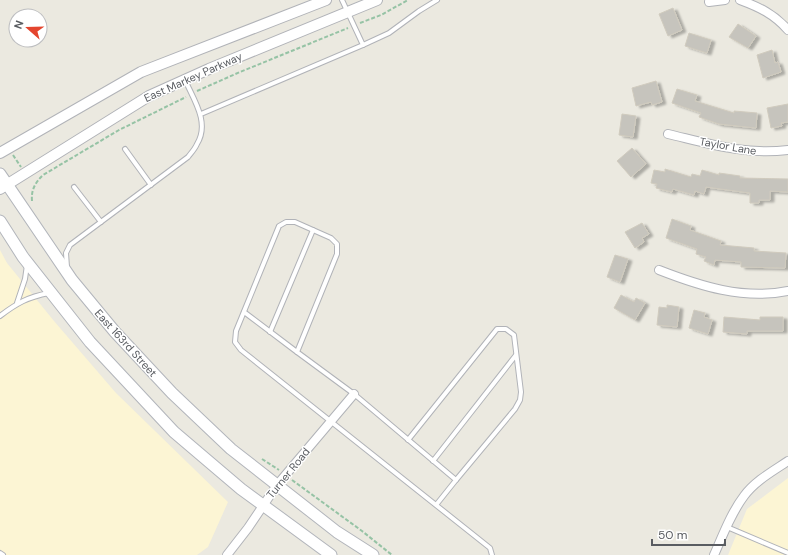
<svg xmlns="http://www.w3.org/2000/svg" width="788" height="555" font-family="'DM Sans',sans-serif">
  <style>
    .commercial { fill: #fcf5d4 }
    .building { fill: #c6c4bd; stroke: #d0cbbe; filter: url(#shadow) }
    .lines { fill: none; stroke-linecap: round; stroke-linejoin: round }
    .service-casing { stroke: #b1b3b8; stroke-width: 6 }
    .minor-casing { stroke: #b1b3b8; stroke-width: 10 }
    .tertiary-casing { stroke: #b1b3b8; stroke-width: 12 }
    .secondary-casing { stroke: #b2b5bb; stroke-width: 13 }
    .path { stroke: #96c3a5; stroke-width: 2; stroke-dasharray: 4 2; stroke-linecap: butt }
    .service { stroke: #fff; stroke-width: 4 }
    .minor { stroke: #fff; stroke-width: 8 }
    .tertiary { stroke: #fff; stroke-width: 10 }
    .secondary { stroke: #fff; stroke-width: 11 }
    .labels { text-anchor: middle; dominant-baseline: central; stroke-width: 3; stroke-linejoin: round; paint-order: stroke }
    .street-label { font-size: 11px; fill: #595c61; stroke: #fff }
  </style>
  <defs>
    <filter id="shadow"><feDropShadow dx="4" dy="2" stdDeviation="1" flood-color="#0004"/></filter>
  </defs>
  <rect width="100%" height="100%" fill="#ebe9e0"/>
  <!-- commercial -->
  <g class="commercial">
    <polygon points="0,250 7,263 54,321 116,393 228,502 208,547 197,555 0,555"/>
    <polygon points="788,478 788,555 728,555 747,509"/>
  </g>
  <!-- building -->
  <g class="building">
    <polygon points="673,8 682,30 668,36 659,14"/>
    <polygon points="738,24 756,36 748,48 729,37"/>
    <polygon points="689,33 711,40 707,53 685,46"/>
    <polygon points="772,50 775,63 778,62 781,72 763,78 757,55"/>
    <polygon points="656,81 662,102 652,105 651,102 636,106 632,88"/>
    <polygon points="677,89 697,95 695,101 734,113 734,111 757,113 756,128 719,124 699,117 701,113 672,103"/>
    <polygon points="788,104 788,122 781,123 782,126 771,128 767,108"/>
    <polygon points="622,114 636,116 633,137 619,135"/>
    <polygon points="632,148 646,164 631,177 617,161"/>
    <polygon points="665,169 691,177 692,174 700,176 702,170 719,175 719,173 740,176 740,178 788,179 788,192 770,191 770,200 759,200 759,203 750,203 750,193 706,187 704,194 695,191 694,195 673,189 672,192 656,188 657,184 651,183 654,170 665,172"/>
    <polygon points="672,219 691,226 690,230 721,241 720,245 754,248 754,251 786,253 785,268 741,267 741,262 715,260 714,265 704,261 706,257 696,254 697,249 666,238"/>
    <polygon points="642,223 649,234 642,238 644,242 635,248 625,232"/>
    <polygon points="615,255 628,259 620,282 607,277"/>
    <polygon points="621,295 634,302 636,298 645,303 635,320 614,308"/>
    <polygon points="667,305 679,307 677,327 657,325 659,307 667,308"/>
    <polygon points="694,310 705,313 704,317 712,320 708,334 689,328"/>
    <polygon points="724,317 760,320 760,317 783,317 783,331 747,331 747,334 723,332"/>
  </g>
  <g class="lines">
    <!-- service casing -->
    <g class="service-casing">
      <g id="service">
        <polyline points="363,45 389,33 419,11 437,0"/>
        <polyline points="201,114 363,45 342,0"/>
        <polyline points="125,149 151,185"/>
        <polyline points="74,187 101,222"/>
        <path d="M67,267l-1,-14 4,-8 118,-88c3,-4 7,-8 9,-13 13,-21 -3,-44 -12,-64"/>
        <polyline points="17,303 25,279 27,265"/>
        <polyline points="244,312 297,352"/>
        <path d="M0,316c17,-13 28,-19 49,-23"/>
        <polyline points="270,332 313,230"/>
        <polyline points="408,440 497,329 506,329 514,335 521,392 520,400 515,409 456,480"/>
        <polyline points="433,461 516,355"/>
        <polyline points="436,505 456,480 354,394 297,352 337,254 337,244 331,238 295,222 286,222 279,226 236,331 235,342 241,350 490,548 492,555"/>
        <polyline points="727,527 788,553"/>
        <polyline points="0,553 3,555"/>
      </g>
    </g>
    <!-- minor casing -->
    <g class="minor-casing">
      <g id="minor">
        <path d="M740,0c19,7 34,14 48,30"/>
        <polyline points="709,2 725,0"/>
        <path d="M668,134c42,10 76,21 120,16"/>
        <path d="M659,270c41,16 84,30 129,21"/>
        <polyline points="227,555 248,528 277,485 354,394"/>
        <path d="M714,555c9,-20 17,-42 30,-59 11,-15 29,-25 44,-35"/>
      </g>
    </g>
    <!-- tertiary casing -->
    <g class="tertiary-casing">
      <g id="tertiary">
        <polyline points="0,153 141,72 326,0"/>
        <polyline points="0,189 149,96 209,69 377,0"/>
      </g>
    </g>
    <!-- secondary casing -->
    <g class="secondary-casing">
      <g id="secondary">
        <polyline points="0,174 72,280 115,332 172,393 231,449 337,532 373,555"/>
        <polyline points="0,221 23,257 90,342 174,432 241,489 331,555"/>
      </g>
    </g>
    <!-- path -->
    <g class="path">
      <polyline points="360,23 381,15 408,0"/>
      <polyline points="197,91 240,72 348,28"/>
      <polyline points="13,155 21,167"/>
      <path d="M32,201c-1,-11 3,-18 11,-26l76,-45 67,-33"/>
      <polyline points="262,459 279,470"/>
      <polyline points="292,480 362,531 392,555"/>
    </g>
    <!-- service -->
    <use href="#service" class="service"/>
    <!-- minor -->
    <use href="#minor" class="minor"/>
    <!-- tertiary -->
    <use href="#tertiary" class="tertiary"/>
    <!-- secondary -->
    <use href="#secondary" class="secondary"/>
  </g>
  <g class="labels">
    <!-- street labels -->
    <g class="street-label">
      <text transform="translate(193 77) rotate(-24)">East Markey Parkway</text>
      <text transform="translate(728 146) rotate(10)">Taylor Lane</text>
      <text transform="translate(126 343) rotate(48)">East 163rd Street</text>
      <text transform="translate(288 473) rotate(-51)">Turner Road</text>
    </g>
  </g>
  <!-- north arrow -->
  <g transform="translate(28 28) rotate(290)"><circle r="19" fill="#ffffff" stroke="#bdbec0"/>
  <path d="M0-3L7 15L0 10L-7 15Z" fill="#e4452e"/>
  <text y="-6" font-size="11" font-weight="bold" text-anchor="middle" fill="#595c61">N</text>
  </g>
  <!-- scale -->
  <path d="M652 539v6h73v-6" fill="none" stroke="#595c61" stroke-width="2"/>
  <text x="658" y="539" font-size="12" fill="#595c61" stroke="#ffffff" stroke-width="3" paint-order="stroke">50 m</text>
</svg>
